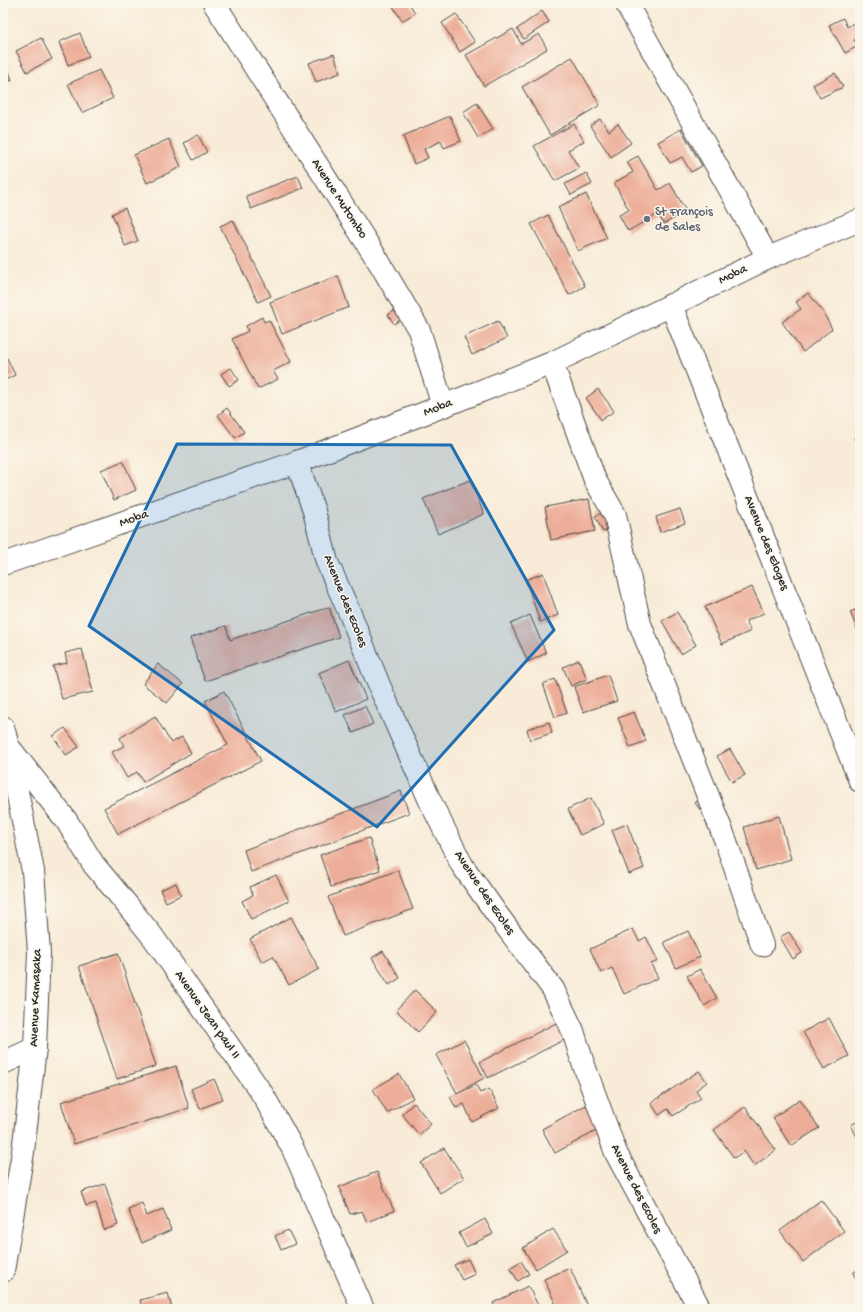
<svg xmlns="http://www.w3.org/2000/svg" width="863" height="1312" font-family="'Gochi Hand',sans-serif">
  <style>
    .building { fill: #edae99 }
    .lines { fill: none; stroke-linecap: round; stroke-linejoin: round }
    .street-casing { stroke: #4a4845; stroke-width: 24 }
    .secondary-casing { stroke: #4a4845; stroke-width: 24 }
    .street { stroke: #fff; stroke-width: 22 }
    .secondary { stroke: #fff; stroke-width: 22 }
    .marked { fill: #1f6fb2; fill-opacity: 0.2; stroke: #1f6fb2; stroke-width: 3; stroke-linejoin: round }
    .worship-dot { fill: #6b7280; stroke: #fbf7ec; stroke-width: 1.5 }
    .labels { text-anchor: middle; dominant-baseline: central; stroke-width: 3; stroke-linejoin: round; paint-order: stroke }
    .street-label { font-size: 13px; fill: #2b2b2b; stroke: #fbf7ec }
    .worship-label { font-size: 13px; fill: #5b616d; stroke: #fbf7ec; text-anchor: start }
  </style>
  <rect width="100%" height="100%" fill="#fbf7ec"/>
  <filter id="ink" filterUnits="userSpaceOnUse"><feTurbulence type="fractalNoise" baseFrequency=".025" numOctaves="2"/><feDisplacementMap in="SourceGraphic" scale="8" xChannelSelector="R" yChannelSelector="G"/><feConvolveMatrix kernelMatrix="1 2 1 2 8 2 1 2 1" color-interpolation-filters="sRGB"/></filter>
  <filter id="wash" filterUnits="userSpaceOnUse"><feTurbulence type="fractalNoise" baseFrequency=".012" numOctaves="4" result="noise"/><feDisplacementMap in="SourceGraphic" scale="16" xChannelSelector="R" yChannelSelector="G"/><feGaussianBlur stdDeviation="0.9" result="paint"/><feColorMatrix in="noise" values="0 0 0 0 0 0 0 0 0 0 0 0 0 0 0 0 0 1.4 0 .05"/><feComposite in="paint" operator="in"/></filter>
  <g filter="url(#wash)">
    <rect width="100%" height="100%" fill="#f8ebd7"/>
    <g id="blocks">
      <!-- building -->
      <g class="building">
        <polygon points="391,3 409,3 415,13 402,21"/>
        <polygon points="542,11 549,22 524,39 517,29"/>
        <polygon points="456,14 475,42 460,52 442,23"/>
        <polygon points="843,18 847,27 854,23 860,35 854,40 858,46 845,53 829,25"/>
        <polygon points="513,29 521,44 539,34 547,49 484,86 466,55"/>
        <polygon points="80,33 89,57 68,65 59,42"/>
        <polygon points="41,38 52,59 27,72 16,51"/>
        <polygon points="334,54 340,73 316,82 309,63"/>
        <polygon points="572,57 600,105 550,135 522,87"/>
        <polygon points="7,67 12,80 3,84 3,69"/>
        <polygon points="99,70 113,98 82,113 68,84"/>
        <polygon points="835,73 843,87 820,98 813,85"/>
        <polygon points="477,103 493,129 478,138 463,112"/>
        <polygon points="450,116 461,141 444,148 441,141 424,149 428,158 414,164 403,136"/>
        <polygon points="600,119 609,131 618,124 631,143 611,157 590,126"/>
        <polygon points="574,124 584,141 568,150 579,168 555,181 534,146"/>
        <polygon points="681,129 702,166 691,172 682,157 670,163 658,142"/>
        <polygon points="198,135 207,152 193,160 184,143"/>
        <polygon points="169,139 181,167 147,183 134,155"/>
        <polygon points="638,156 658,190 670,183 686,211 664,224 658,214 628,231 619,215 629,210 614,183 633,172 627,162"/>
        <polygon points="586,173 592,184 571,195 565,184"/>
        <polygon points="298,176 303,188 251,209 246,196"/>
        <polygon points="586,194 607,238 578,251 558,207"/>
        <polygon points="125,208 138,241 125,246 112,214"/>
        <polygon points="548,215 585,286 569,295 531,224"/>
        <polygon points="233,220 271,296 258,302 220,226"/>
        <polygon points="338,276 349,307 282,334 270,302"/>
        <polygon points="808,293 822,310 832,329 803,352 782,322 801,309 796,302"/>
        <polygon points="397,309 403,318 394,324 388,315"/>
        <polygon points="262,317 264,322 269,320 291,362 273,371 278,379 258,389 232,339 248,331 246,326"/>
        <polygon points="498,321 507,338 472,355 464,337"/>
        <polygon points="7,358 15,375 3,381 3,360"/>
        <polygon points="231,368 239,380 229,386 221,374"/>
        <polygon points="598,389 614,411 601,420 586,398"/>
        <polygon points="227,408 244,432 235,438 218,415"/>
        <polygon points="860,435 860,452 854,438"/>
        <polygon points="123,461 136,490 114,500 101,470"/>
        <polygon points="470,480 484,514 438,534 423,499"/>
        <polygon points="589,499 595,531 551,540 545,507"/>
        <polygon points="680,509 685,523 660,532 656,517"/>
        <polygon points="609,510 616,527 603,532 595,516"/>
        <polygon points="543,573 558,615 540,622 526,580"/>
        <polygon points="752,587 764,613 746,621 751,631 722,644 705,607"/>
        <polygon points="329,607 339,637 205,681 190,638 226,626 230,640"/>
        <polygon points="860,608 860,636 850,612"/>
        <polygon points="677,612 696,645 681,654 662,621"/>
        <polygon points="530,615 546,653 528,662 511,624"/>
        <polygon points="82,649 93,692 62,699 53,666 67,663 65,653"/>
        <polygon points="349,660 366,699 336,712 319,673"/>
        <polygon points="579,660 587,679 571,686 563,667"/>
        <polygon points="158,664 183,684 167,703 143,684"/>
        <polygon points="608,675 617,701 583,712 574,687"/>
        <polygon points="555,679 567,713 555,717 543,684"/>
        <polygon points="224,691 261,761 118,834 104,808 228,745 205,701"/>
        <polygon points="365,706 373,724 353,733 345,715"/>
        <polygon points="634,712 646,741 630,747 618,718"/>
        <polygon points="155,716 171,743 182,737 191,753 143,782 137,772 127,778 112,752 124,746 120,738"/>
        <polygon points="549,722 552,733 530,740 527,729"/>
        <polygon points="65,728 79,747 66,755 53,736"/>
        <polygon points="730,749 745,775 732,782 717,756"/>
        <polygon points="401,791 409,813 251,872 244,850"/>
        <polygon points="704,795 711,805 702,812 695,803"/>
        <polygon points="591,798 604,824 580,835 568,809"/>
        <polygon points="779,816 791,859 756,870 744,827"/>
        <polygon points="627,824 644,868 629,874 612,830"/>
        <polygon points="369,838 380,870 331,887 320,855"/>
        <polygon points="398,870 413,909 343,936 328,897"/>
        <polygon points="276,875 289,901 251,919 242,901 253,895 250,887"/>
        <polygon points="176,883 181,895 166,902 160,890"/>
        <polygon points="291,917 319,969 289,985 273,956 262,962 250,939"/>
        <polygon points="633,929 639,941 646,937 658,961 651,964 658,978 624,994 612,968 601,973 590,949"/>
        <polygon points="688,931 700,957 676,968 664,942"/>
        <polygon points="789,932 802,953 793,959 780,937"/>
        <polygon points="383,951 400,978 389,985 372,958"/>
        <polygon points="118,953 156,1066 117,1079 79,966"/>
        <polygon points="700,969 717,998 704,1006 687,976"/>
        <polygon points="415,990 437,1012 418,1032 396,1010"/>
        <polygon points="829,1018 849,1056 824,1069 803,1032"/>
        <polygon points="562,1020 570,1037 488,1078 480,1062"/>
        <polygon points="464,1040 484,1078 457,1093 436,1055"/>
        <polygon points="176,1066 189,1108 74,1144 61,1102"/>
        <polygon points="699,1071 707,1082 696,1090 701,1098 673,1116 668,1109 659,1115 651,1103"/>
        <polygon points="399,1074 413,1098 387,1113 373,1089"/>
        <polygon points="214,1079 223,1099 200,1109 191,1089"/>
        <polygon points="476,1085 480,1093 489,1089 499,1108 472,1122 464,1104 456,1108 450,1097"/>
        <polygon points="800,1099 819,1128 791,1146 773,1118"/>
        <polygon points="414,1103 431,1124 419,1135 402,1114"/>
        <polygon points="586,1105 600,1129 555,1153 542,1129"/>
        <polygon points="745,1107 776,1150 754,1166 744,1151 734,1158 714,1130"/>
        <polygon points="860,1120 860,1143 851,1125"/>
        <polygon points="444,1148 464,1178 440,1193 421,1163"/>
        <polygon points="377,1172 394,1211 367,1222 362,1211 350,1214 339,1187"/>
        <polygon points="105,1184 118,1225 104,1230 96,1203 86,1206 81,1192"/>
        <polygon points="821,1200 844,1231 803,1262 780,1231"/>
        <polygon points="142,1203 147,1216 163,1209 171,1230 142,1243 128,1209"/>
        <polygon points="485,1219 493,1234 466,1247 459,1233"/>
        <polygon points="553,1229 567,1250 536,1269 523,1248"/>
        <polygon points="288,1230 295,1244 281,1250 275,1236"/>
        <polygon points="468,1259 475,1274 462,1280 454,1265"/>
        <polygon points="521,1261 529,1274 518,1281 510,1268"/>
        <polygon points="570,1268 587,1306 580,1309 558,1309 544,1279"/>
        <polygon points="860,1268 860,1285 853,1273"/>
        <polygon points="528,1286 540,1309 496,1309 493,1303"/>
        <polygon points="168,1293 172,1309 142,1309 140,1300"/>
      </g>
    </g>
  </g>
  <g filter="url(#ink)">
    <use href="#blocks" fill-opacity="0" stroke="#4a4845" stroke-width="1"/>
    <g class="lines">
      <!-- street casing -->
      <g class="street-casing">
        <g id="street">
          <polyline points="214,3 379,262 419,330 443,406"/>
          <polyline points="626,3 768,258"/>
          <path d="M671,305c62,159 127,317 189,476"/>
          <polyline points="552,363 595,480 615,515 640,624 725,839 762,945"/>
          <polyline points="297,462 314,511 327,562 351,616 379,685 431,803 462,865 496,913 553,989 573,1031 582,1060 616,1153 700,1309"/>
          <polyline points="3,564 297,462 443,406 552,363 768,258 860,220"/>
          <polyline points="8,746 66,820 94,865 124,901 153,937 263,1095 293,1149 363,1309"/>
          <polyline points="3,1063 35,1048"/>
        </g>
      </g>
      <!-- secondary casing -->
      <g class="secondary-casing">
        <polyline id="secondary" points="3,727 8,746 33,871 39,952 35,1048 23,1152 3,1271"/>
      </g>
      <!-- street -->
      <use href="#street" class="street"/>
      <!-- secondary -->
      <use href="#secondary" class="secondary"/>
    </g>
  </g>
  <!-- marked area -->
  <path class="marked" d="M177,444l274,1 103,185 -177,197 -288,-201z"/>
  <!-- markers -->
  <circle class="worship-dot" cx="647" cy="219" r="4"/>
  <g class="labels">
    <!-- street labels -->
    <g class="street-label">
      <text transform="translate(339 199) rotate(57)">Avenue Mutombo</text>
      <text transform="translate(733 275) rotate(-26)">Moba</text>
      <text transform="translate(438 408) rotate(-21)">Moba</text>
      <text transform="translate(134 519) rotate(-19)">Moba</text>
      <text transform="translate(766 543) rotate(68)">Avenue des Eloges</text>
      <text transform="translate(345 601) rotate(68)">Avenue des Ecoles</text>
      <text transform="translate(484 893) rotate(56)">Avenue des Ecoles</text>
      <text transform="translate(36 998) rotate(-88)">Avenue Kamasaka</text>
      <text transform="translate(207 1015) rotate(55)">Avenue Jean paul II</text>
      <text transform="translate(636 1189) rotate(63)">Avenue des Ecoles</text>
    </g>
    <!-- worship labels -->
    <g class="worship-label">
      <text x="655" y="212">St François<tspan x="655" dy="15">de Sales</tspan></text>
    </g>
  </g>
  <!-- margin -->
  <rect width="863" height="1312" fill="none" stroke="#fbf7ec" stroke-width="16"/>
</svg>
